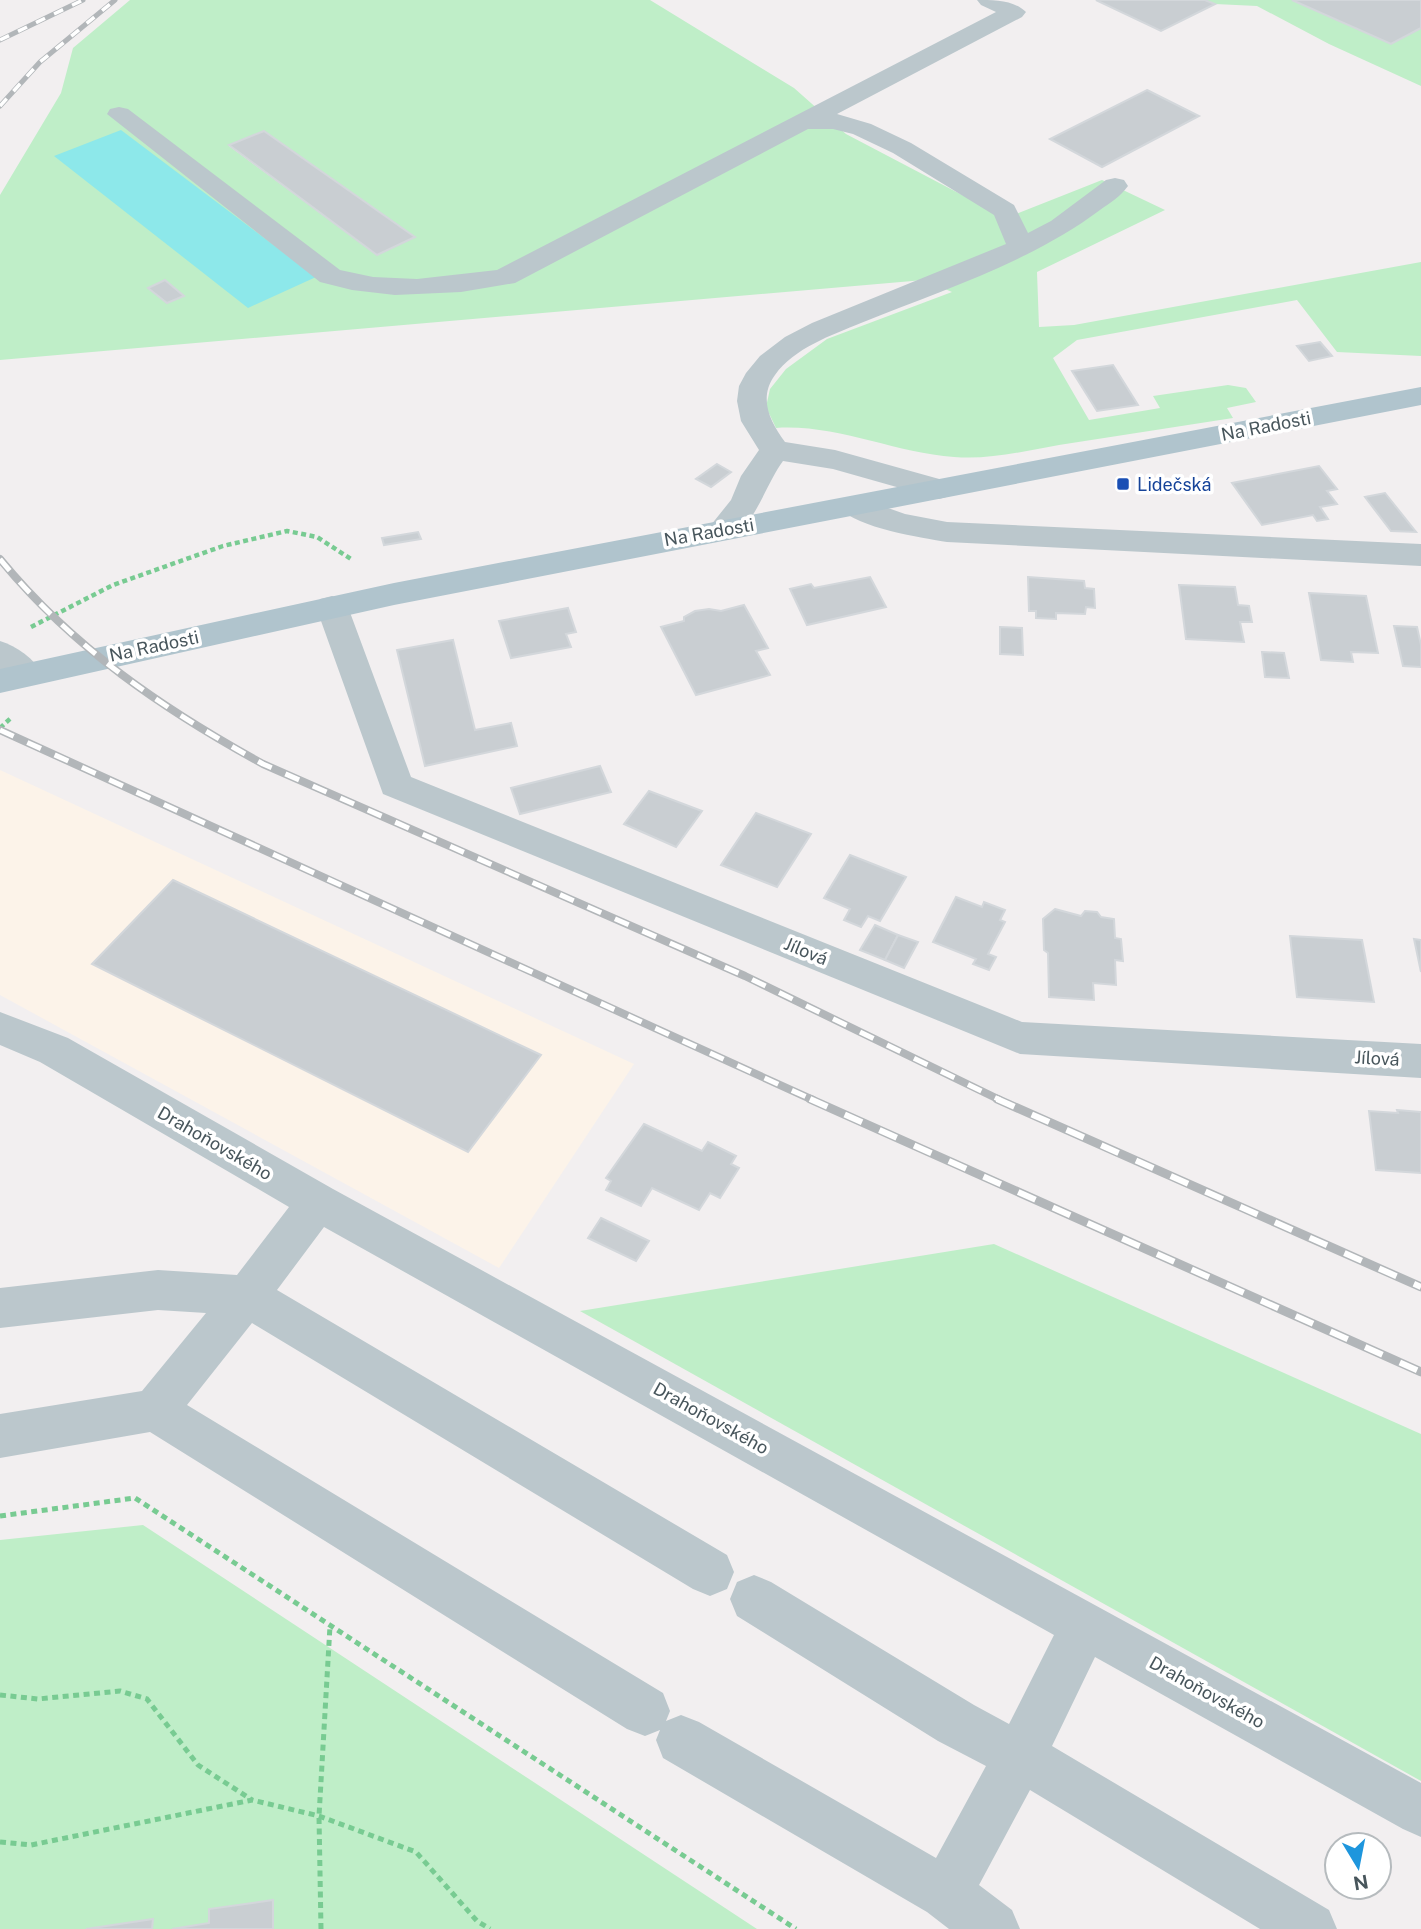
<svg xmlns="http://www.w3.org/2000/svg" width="1421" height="1929" font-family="'Public Sans',sans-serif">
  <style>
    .commercial { fill: #fcf3e9 }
    .green { fill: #bfeec8; fill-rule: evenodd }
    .water { fill: #8de8ea }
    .building { fill: #c9ced2; stroke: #d3d7db; stroke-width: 2 }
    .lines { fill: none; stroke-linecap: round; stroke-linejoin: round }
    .path-far1 { stroke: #78cb92; stroke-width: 4.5; stroke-dasharray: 5 3.5; stroke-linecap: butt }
    .path { stroke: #78cb92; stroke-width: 5; stroke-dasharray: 6 4.5; stroke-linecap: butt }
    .minor { fill: #bbc7cc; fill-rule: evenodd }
    .major { fill: #b0c4cd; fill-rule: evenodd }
    .rail-far2-casing { stroke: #b2b6b9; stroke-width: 5 }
    .rail-far1-casing { stroke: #b2b6b9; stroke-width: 8 }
    .rail-casing { stroke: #b2b6b9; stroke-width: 9 }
    .rail-far2 { stroke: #fff; stroke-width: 3.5; stroke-dasharray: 10; stroke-linecap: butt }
    .rail-far1 { stroke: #fff; stroke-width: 5; stroke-dasharray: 15; stroke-linecap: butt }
    .rail { stroke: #fff; stroke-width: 6; stroke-dasharray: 19; stroke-linecap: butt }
    .transit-dot { fill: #1a4fb4; stroke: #fff; stroke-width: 2.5 }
    .labels { text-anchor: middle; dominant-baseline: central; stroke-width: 7; stroke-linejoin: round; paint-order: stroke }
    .street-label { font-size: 18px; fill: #48565c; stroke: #fff }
    .transit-label { font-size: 18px; fill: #164399; stroke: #fff; text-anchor: start }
  </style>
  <rect width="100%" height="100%" fill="#f2eff0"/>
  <!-- commercial -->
  <polygon class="commercial" points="0,770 634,1064 499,1268 0,995"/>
  <!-- green -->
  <g class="green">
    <path d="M130,0h520l144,88 52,46 160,84 96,-38 63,30 -128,62 2,55 35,-2 347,-63v94l-84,-4 -40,-52 -220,40 -24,18 36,62 71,-12 -7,-12 75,-11 18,3 10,14 -29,6 6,10c-58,9 -116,18 -174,27 -34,6 -70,15 -105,12 -60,-4 -117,-33 -178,-29l-10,-21 4,-18 16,-20 41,-30 125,-47 -28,-12 -924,80v-165l61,-102 12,-45zM264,131l150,105v1l-37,18 -148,-109z"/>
    <polygon points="1205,0 1292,0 1391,44 1421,28 1421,86 1329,44 1257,6 1215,4"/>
    <polygon points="994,1244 1421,1434 1421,1781 580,1311"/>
    <polygon points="143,1525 757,1929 273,1929 272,1900 210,1909 209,1923 172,1929 152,1929 153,1919 86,1929 0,1929 0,1540"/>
  </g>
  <!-- water -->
  <polygon class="water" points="121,130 316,277 248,308 54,156"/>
  <!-- building -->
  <g class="building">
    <polygon points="1096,0 1205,0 1215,4 1161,31"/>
    <polygon points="1292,0 1421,0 1421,28 1391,44"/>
    <polygon points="1147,90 1199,116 1102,167 1050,139"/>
    <polygon points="264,131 415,237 377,255 229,145"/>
    <polygon points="165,280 184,296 167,303 148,288"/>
    <polygon points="1320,342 1332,356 1309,361 1297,346"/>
    <polygon points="1113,365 1138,405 1097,411 1072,371"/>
    <polygon points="717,464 731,472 711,487 696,479"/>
    <polygon points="1319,466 1337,489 1327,491 1337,504 1320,507 1328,519 1317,521 1313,515 1262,525 1232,483"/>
    <polygon points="1385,493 1416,532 1391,531 1365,497"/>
    <polygon points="418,532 421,539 384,545 382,538"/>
    <polygon points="870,577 886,607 807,625 790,589 811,584 814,588"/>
    <polygon points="1028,577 1084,581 1085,588 1094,589 1095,608 1086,607 1085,614 1056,613 1056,619 1036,618 1036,611 1029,611"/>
    <polygon points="1179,585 1235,587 1238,605 1249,606 1252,622 1240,622 1244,642 1186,639"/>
    <polygon points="1309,593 1366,596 1378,653 1351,652 1353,662 1321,660"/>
    <polygon points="744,605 768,648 756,651 770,675 696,695 661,627 684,621 684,617 695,611 709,609 721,611"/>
    <polygon points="568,608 576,632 566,634 571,647 511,658 499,621"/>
    <polygon points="1394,626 1417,627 1421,645 1421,667 1403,666"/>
    <polygon points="1000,627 1022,628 1023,655 1000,654"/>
    <polygon points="453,640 475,730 511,723 517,746 425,766 397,650"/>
    <polygon points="1262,652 1284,653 1289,678 1265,677"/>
    <polygon points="600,766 611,792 520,814 511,788"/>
    <polygon points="649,791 702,811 676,847 624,824"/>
    <polygon points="756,813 811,834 777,887 721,865"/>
    <polygon points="850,855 906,877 880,921 868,916 861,927 844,920 850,909 824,898"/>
    <polygon points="173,880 541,1055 468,1152 92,964"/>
    <polygon points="956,897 982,907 984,902 1005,910 1000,920 1005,922 988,954 996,957 989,970 973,964 976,959 933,942"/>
    <polygon points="1055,909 1081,916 1085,911 1097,912 1101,917 1114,919 1115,938 1121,939 1123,961 1115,960 1116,985 1093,983 1094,1000 1049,997 1048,953 1044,950 1043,919"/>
    <polygon points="875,925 898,935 885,960 860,950"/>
    <polygon points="898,935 918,942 904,968 885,960"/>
    <polygon points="1290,936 1362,940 1374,1002 1297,997"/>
    <polygon points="1414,939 1421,940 1421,972"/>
    <polygon points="1397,1110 1421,1112 1421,1173 1376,1170 1369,1111 1398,1113"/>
    <polygon points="644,1124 702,1151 708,1142 736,1156 731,1164 739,1168 720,1198 710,1193 699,1210 652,1188 641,1206 606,1190 611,1181 606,1178"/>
    <polygon points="601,1218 649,1241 636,1261 588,1238"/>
    <polygon points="273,1900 273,1929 172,1929 209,1923 209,1909"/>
    <polygon points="153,1919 152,1929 86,1929"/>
  </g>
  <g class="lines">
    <!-- path-far1 -->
    <g class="path-far1">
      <polyline points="31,627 113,585 223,546 287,531 317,537 351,559"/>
      <polyline points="0,728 12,717"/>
    </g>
    <!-- path -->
    <g class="path">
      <polyline points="0,1516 135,1498 796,1929"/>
      <polyline points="0,1695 38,1699 120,1691 147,1699 198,1765 252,1800"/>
      <polyline points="0,1842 31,1845 252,1800 319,1816 416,1852 477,1921 490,1929"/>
      <polyline points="321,1929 319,1816 330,1626"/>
    </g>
    <!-- minor -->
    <g class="minor">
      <path d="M977,0c17,0 37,0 49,12l-4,5 -185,97 34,10 40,19 103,62 14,28 23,-12 55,-41 9,-2 9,2 4,6c-7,10 -18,17 -28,24 -71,53 -158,80 -239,113 -29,12 -67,25 -86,52 -17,23 -5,47 10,67l50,8 115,32 4,7 -4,7 -11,3 -106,-30 -50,-8c-15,20 -29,63 -49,76 -7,5 -15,2 -22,0l-5,-7 24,-30 10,-24 18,-26 -18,-29 -4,-20 2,-15 7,-13 14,-17 25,-19 27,-14 194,-79 -12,-29 -101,-62 -40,-19 -20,-5h-25l-293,154 -54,9 -66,3 -43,-5 -32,-8 -213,-168 3,-5 9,-2 9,2 212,161 33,7 44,2 80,-9 499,-258 -15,-7z"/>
      <path d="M854,496l51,18 42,8 474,22v22l-474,-24c-25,-4 -95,-15 -109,-36l5,-7z"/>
      <polygon points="332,596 344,599 348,607 411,777 1022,1022 1421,1044 1421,1078 1020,1054 383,794 316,607 320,599"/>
      <path d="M0,641c17,5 34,18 43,33l-5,8c-17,5 -25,0 -38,-11z"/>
      <path d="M0,1012l68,26 265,151 1088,594v54l-18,-8 -308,-172 -43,89 277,164 8,19h-77l-230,-139 -51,95 33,25 8,19h-71l-22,-17 -264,-154 -7,-18 4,-10 -15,6 -18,-7 -477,-297 -150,26v-44l142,-23 64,-78 -48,-3 -158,18v-40l158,-18 79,5 52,-68 -249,-145 -40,-17zM324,1227l730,408 -45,89 -35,-19 -203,-123 -17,-7 -17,7 -7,17 7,17 201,125 48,25 -50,92 -237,-136 -18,-7 -15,6 4,-10 -7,-18 -476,-288 65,-82 441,266 17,7 17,-7 7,-17 -7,-17 -450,-265z"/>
    </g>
    <!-- major -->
    <polygon class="major" points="1421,387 1421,405 394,605 0,693 0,669 394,583"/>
    <!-- rail-far2 casing -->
    <g class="rail-far2-casing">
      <g id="rail-far2">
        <polyline points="0,40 83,0"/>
        <polyline points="0,106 40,62 115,0"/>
      </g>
    </g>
    <!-- rail-far1 casing -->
    <g class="rail-far1-casing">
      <g id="rail-far1">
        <path d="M0,559c73,89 163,150 263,205l482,212 255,124"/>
        <polyline points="0,730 813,1100"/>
      </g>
    </g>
    <!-- rail casing -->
    <g class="rail-casing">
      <g id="rail">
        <polyline points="810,1099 1421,1372"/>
        <polyline points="997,1099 1421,1287"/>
      </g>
    </g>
    <!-- rail-far2 -->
    <use href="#rail-far2" class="rail-far2"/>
    <!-- rail-far1 -->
    <use href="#rail-far1" class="rail-far1"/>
    <!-- rail -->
    <use href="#rail" class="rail"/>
  </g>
  <!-- markers -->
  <rect class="transit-dot" x="1116" y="477" width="14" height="14" rx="3.5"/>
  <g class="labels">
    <!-- street labels -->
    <g class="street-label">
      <text transform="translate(1266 426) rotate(-11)">Na Radosti</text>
      <text transform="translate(709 532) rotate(-10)">Na Radosti</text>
      <text transform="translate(154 646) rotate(-12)">Na Radosti</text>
      <text transform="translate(806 951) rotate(22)">Jílová</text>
      <text transform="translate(1377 1058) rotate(3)">Jílová</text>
      <text transform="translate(215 1143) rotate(30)">Drahoňovského</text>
      <text transform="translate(711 1418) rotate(29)">Drahoňovského</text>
      <text transform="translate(1207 1692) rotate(29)">Drahoňovského</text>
    </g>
    <!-- transit labels -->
    <g class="transit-label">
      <text x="1137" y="484">Lidečská</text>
    </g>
  </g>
  <!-- north arrow -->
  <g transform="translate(1358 1866) rotate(170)"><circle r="33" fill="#ffffff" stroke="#b6bbbe" stroke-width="2"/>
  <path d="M0-5L12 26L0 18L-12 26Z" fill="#1e96dd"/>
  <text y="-10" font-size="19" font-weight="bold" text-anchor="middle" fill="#48565c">N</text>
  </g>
</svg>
